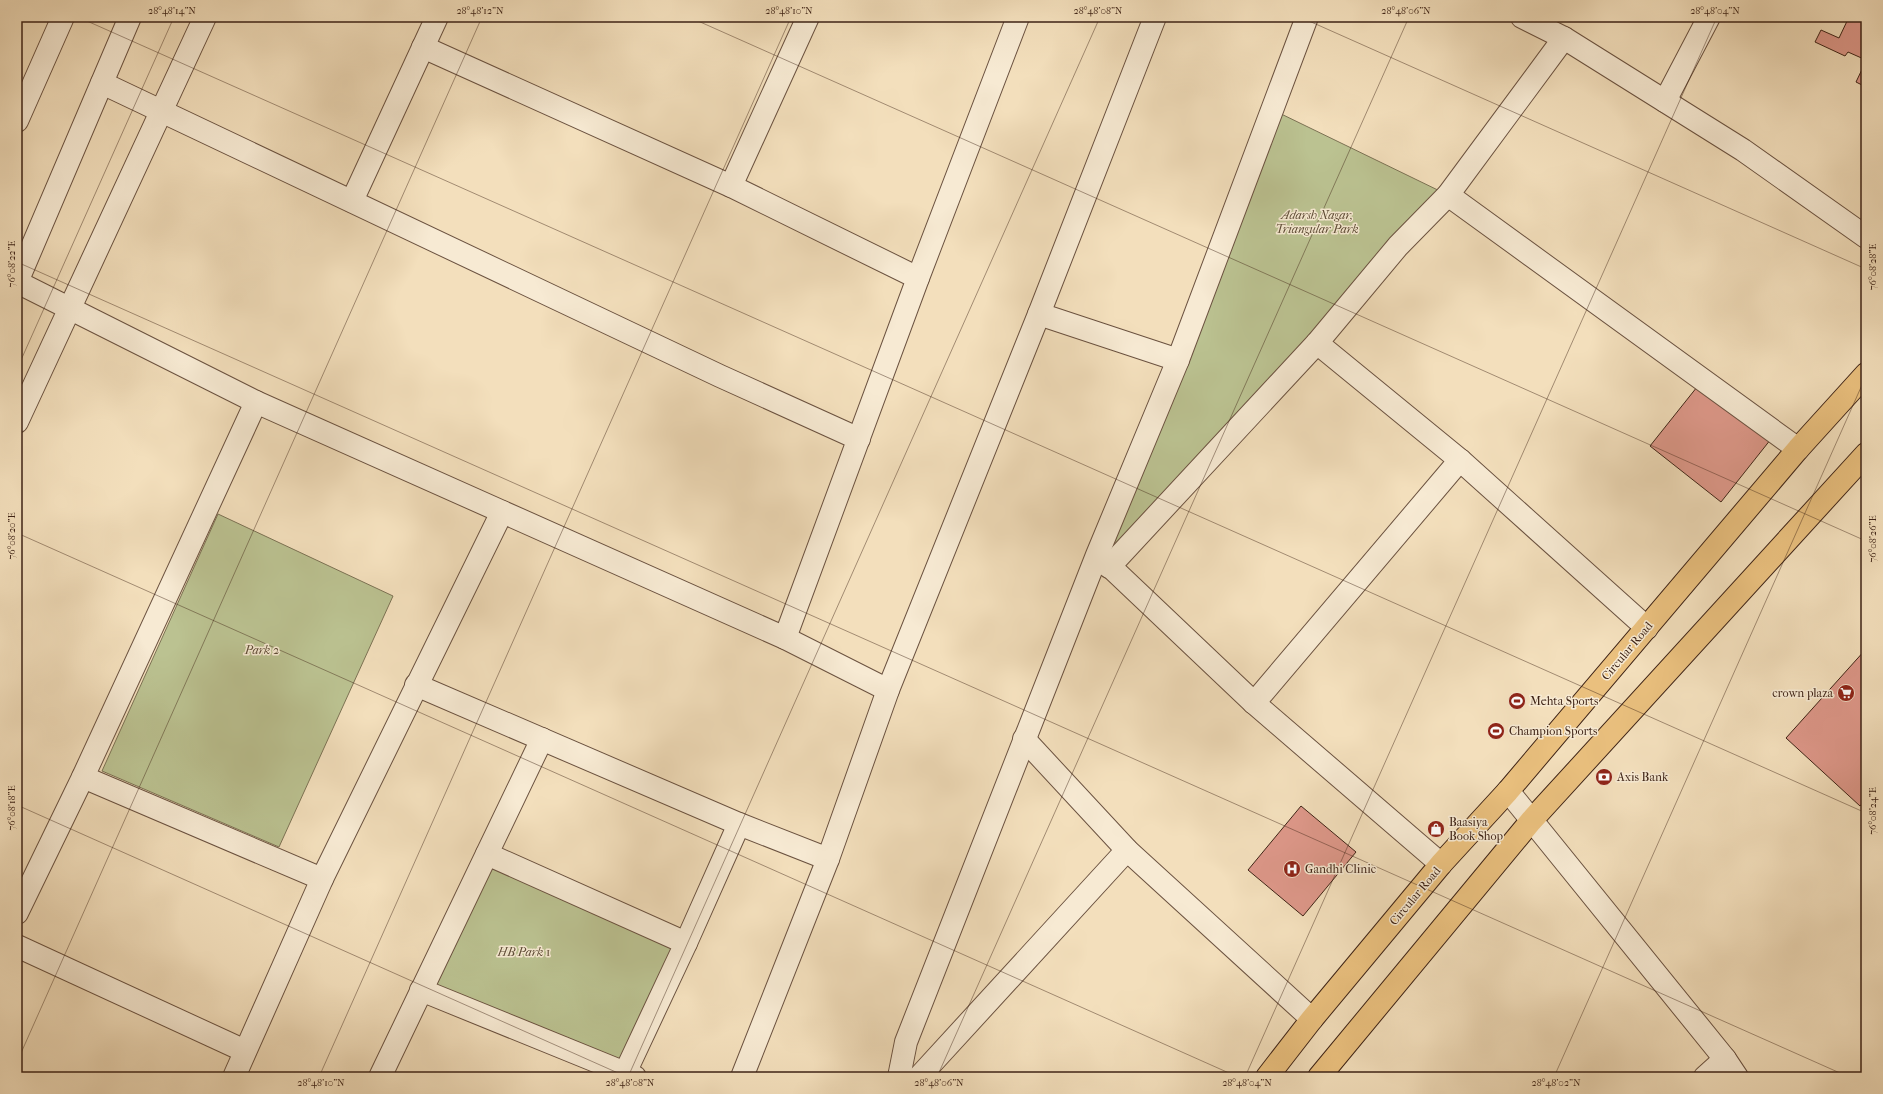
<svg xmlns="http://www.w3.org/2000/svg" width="1883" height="1094" font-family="'IM FELL French Canon',serif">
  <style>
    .green { fill: #bbc291; stroke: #7c7254 }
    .building { fill: #de988a; stroke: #3e2316 }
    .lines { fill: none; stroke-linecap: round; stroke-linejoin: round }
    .minor-casing { stroke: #6b5240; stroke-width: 24 }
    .major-casing { stroke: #3e2316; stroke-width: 24 }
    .minor { stroke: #f7ead3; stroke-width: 22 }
    .major { stroke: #eac07e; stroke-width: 22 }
    .ticks { fill: none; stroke: #3e2316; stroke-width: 1; stroke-opacity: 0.45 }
    .labels { text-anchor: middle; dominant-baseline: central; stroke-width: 3; stroke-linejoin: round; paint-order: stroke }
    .park-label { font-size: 12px; font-style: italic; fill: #5d4b35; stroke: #f7ead3 }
    .street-label { font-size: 12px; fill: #3e2316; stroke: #f7ead3 }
    .poi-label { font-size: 12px; fill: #3e2316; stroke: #f7ead3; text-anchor: start }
    .neatline { fill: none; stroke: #3e2316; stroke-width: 1.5 }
    .ticks-label { font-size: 10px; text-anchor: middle; fill: #3e2316 }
  </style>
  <rect width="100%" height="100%" fill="#f3dfbc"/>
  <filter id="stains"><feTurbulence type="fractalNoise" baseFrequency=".005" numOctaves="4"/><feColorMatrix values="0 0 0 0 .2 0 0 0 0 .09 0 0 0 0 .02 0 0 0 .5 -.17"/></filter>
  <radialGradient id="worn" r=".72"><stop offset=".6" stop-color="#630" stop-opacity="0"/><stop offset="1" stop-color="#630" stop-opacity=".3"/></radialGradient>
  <!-- green -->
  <g class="green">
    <polygon points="1273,110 1448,195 1109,567 1097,555"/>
    <polygon points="218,514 393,596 279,847 102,771"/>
    <polygon points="489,860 677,946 621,1066 428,988"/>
  </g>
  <!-- building -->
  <g class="building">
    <polygon points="1849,17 1866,17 1866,60 1848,52 1845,56 1815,42 1821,30 1839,38"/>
    <polygon points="1866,61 1866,87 1856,82"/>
    <polygon points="1701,382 1771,439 1721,502 1650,446"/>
    <polygon points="1866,649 1866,799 1860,806 1786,738"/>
    <polygon points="1301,806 1356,852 1303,916 1248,870"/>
  </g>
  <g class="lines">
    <!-- minor casing -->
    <g class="minor-casing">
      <g id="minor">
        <polyline points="1522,17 1564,38 1743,150 1866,237"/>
        <polyline points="423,47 731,186 918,278"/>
        <polyline points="102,83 720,376 859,439"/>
        <polyline points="1665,101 1709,17"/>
        <polyline points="17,121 63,17"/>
        <polyline points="731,186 808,17"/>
        <polyline points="1448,195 1798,449"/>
        <polyline points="352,201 437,17"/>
        <polyline points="17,282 256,402 785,638 888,690"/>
        <polyline points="17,282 130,17"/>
        <polyline points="1039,314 1178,360"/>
        <polyline points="1317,343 1460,460 1647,628"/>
        <polyline points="17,422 205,17"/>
        <polyline points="1099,556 1254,703 1441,864"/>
        <polyline points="1109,567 1317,343 1398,246 1448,195 1564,38"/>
        <polyline points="785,638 918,278 1018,17"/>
        <polyline points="416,685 739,824 828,859"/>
        <polyline points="1254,703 1460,460"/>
        <polyline points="1024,739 1127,850 1312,1019"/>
        <polyline points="83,777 322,879"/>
        <polyline points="1508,791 1725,1059 1737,1077"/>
        <polyline points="487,854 686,943"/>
        <polyline points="17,913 83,777 256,402"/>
        <polyline points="17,946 245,1051"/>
        <polyline points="421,990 635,1077"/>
        <polyline points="625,1073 686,943 739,824"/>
        <polyline points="234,1077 322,879 502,512"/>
        <polyline points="380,1077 542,739"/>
        <polyline points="742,1077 828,859 888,690 1039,314 1155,17"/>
        <polyline points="899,1077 906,1042 1097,555 1178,360 1307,17"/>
        <polyline points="919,1077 1127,850"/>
        <polyline points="1705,1077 1725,1059"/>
      </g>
    </g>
    <!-- major casing -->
    <g class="major-casing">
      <g id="major">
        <polyline points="1267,1077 1312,1019 1441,864 1508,791 1798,449 1866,374"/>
        <polyline points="1319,1077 1531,821 1866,454"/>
      </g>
    </g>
    <!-- minor -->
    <use href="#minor" class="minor"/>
    <!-- major -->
    <use href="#major" class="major"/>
  </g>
  <!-- ticks -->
  <path class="ticks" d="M78,17l1788,796M689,17l1177,524M1300,17l566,252M17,262l1832,815M17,369l157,-352M17,533l1221,544M17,805l610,272M17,1062l465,-1045M319,1077l472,-1060M628,1077l472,-1060M937,1077l472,-1060M1245,1077l472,-1060M1554,1077l312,-701M1863,1077l3,-8"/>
  <!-- icons -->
  <defs>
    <g id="supermarket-disc" transform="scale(0.9)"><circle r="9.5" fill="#8f2418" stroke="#f7ead3"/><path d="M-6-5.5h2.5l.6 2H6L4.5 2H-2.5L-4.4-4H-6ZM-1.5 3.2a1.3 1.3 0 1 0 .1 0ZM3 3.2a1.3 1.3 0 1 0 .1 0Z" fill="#fff"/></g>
    <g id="stadium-disc" transform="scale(0.9)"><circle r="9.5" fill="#8f2418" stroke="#f7ead3"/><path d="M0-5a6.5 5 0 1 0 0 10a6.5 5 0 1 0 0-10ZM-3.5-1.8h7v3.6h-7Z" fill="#fff"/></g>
    <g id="bank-disc" transform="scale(0.9)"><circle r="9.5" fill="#8f2418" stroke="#f7ead3"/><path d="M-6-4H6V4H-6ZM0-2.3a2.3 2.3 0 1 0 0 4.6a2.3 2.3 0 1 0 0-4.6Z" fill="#fff"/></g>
    <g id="shop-disc" transform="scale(0.9)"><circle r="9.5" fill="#8f2418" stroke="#f7ead3"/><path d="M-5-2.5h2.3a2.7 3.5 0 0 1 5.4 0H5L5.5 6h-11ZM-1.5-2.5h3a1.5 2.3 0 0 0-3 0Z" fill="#fff"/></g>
    <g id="hospital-disc" transform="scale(0.9)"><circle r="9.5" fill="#8f2418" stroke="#f7ead3"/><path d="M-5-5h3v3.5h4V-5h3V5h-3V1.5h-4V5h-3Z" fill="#fff"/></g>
  </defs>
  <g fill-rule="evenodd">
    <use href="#supermarket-disc" x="1846" y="693"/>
    <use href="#stadium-disc" x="1517" y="701"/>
    <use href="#stadium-disc" x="1496" y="731"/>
    <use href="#bank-disc" x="1604" y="777"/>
    <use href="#shop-disc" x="1436" y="829"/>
    <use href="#hospital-disc" x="1292" y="869"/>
  </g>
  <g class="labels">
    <!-- park labels -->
    <g class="park-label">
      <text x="1317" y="215">Adarsh Nagar,<tspan x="1317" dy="14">Triangular Park</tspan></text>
      <text x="262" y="650">Park 2</text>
      <text x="524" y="952">HB Park 1</text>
    </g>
    <!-- street labels -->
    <g class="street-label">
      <text transform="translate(1627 651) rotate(-50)">Circular Road</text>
      <text transform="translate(1415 896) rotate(-50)">Circular Road</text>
    </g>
    <!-- poi labels -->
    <g class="poi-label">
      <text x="1833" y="693" text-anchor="end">crown plaza</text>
      <text x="1530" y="701">Mehta Sports</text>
      <text x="1509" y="731">Champion Sports</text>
      <text x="1617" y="777">Axis Bank</text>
      <text x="1449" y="822">Baasiya<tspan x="1449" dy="14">Book Shop</tspan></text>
      <text x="1305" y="869">Gandhi Clinic</text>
    </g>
  </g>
  <!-- margin -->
  <rect width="1883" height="1094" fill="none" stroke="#f3dfbc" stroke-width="44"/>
  <rect x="22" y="22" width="1839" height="1050" class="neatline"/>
  <g class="ticks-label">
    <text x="172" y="14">28°48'14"N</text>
    <text x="480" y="14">28°48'12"N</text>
    <text x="789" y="14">28°48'10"N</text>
    <text x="1098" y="14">28°48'08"N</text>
    <text x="1406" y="14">28°48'06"N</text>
    <text x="1715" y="14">28°48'04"N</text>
    <text transform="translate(11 264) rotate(-90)" y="4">76°08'22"E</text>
    <text transform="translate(1872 267) rotate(-90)" y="4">76°08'28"E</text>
    <text transform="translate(11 536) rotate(-90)" y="4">76°08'20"E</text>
    <text transform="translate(1872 539) rotate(-90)" y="4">76°08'26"E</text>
    <text transform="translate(11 808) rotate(-90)" y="4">76°08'18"E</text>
    <text transform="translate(1872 811) rotate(-90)" y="4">76°08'24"E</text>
    <text x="321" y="1086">28°48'10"N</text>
    <text x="630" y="1086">28°48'08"N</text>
    <text x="939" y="1086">28°48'06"N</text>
    <text x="1247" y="1086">28°48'04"N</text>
    <text x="1556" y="1086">28°48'02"N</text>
  </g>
  <rect width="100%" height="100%" filter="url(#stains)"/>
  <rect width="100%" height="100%" fill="url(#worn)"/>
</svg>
